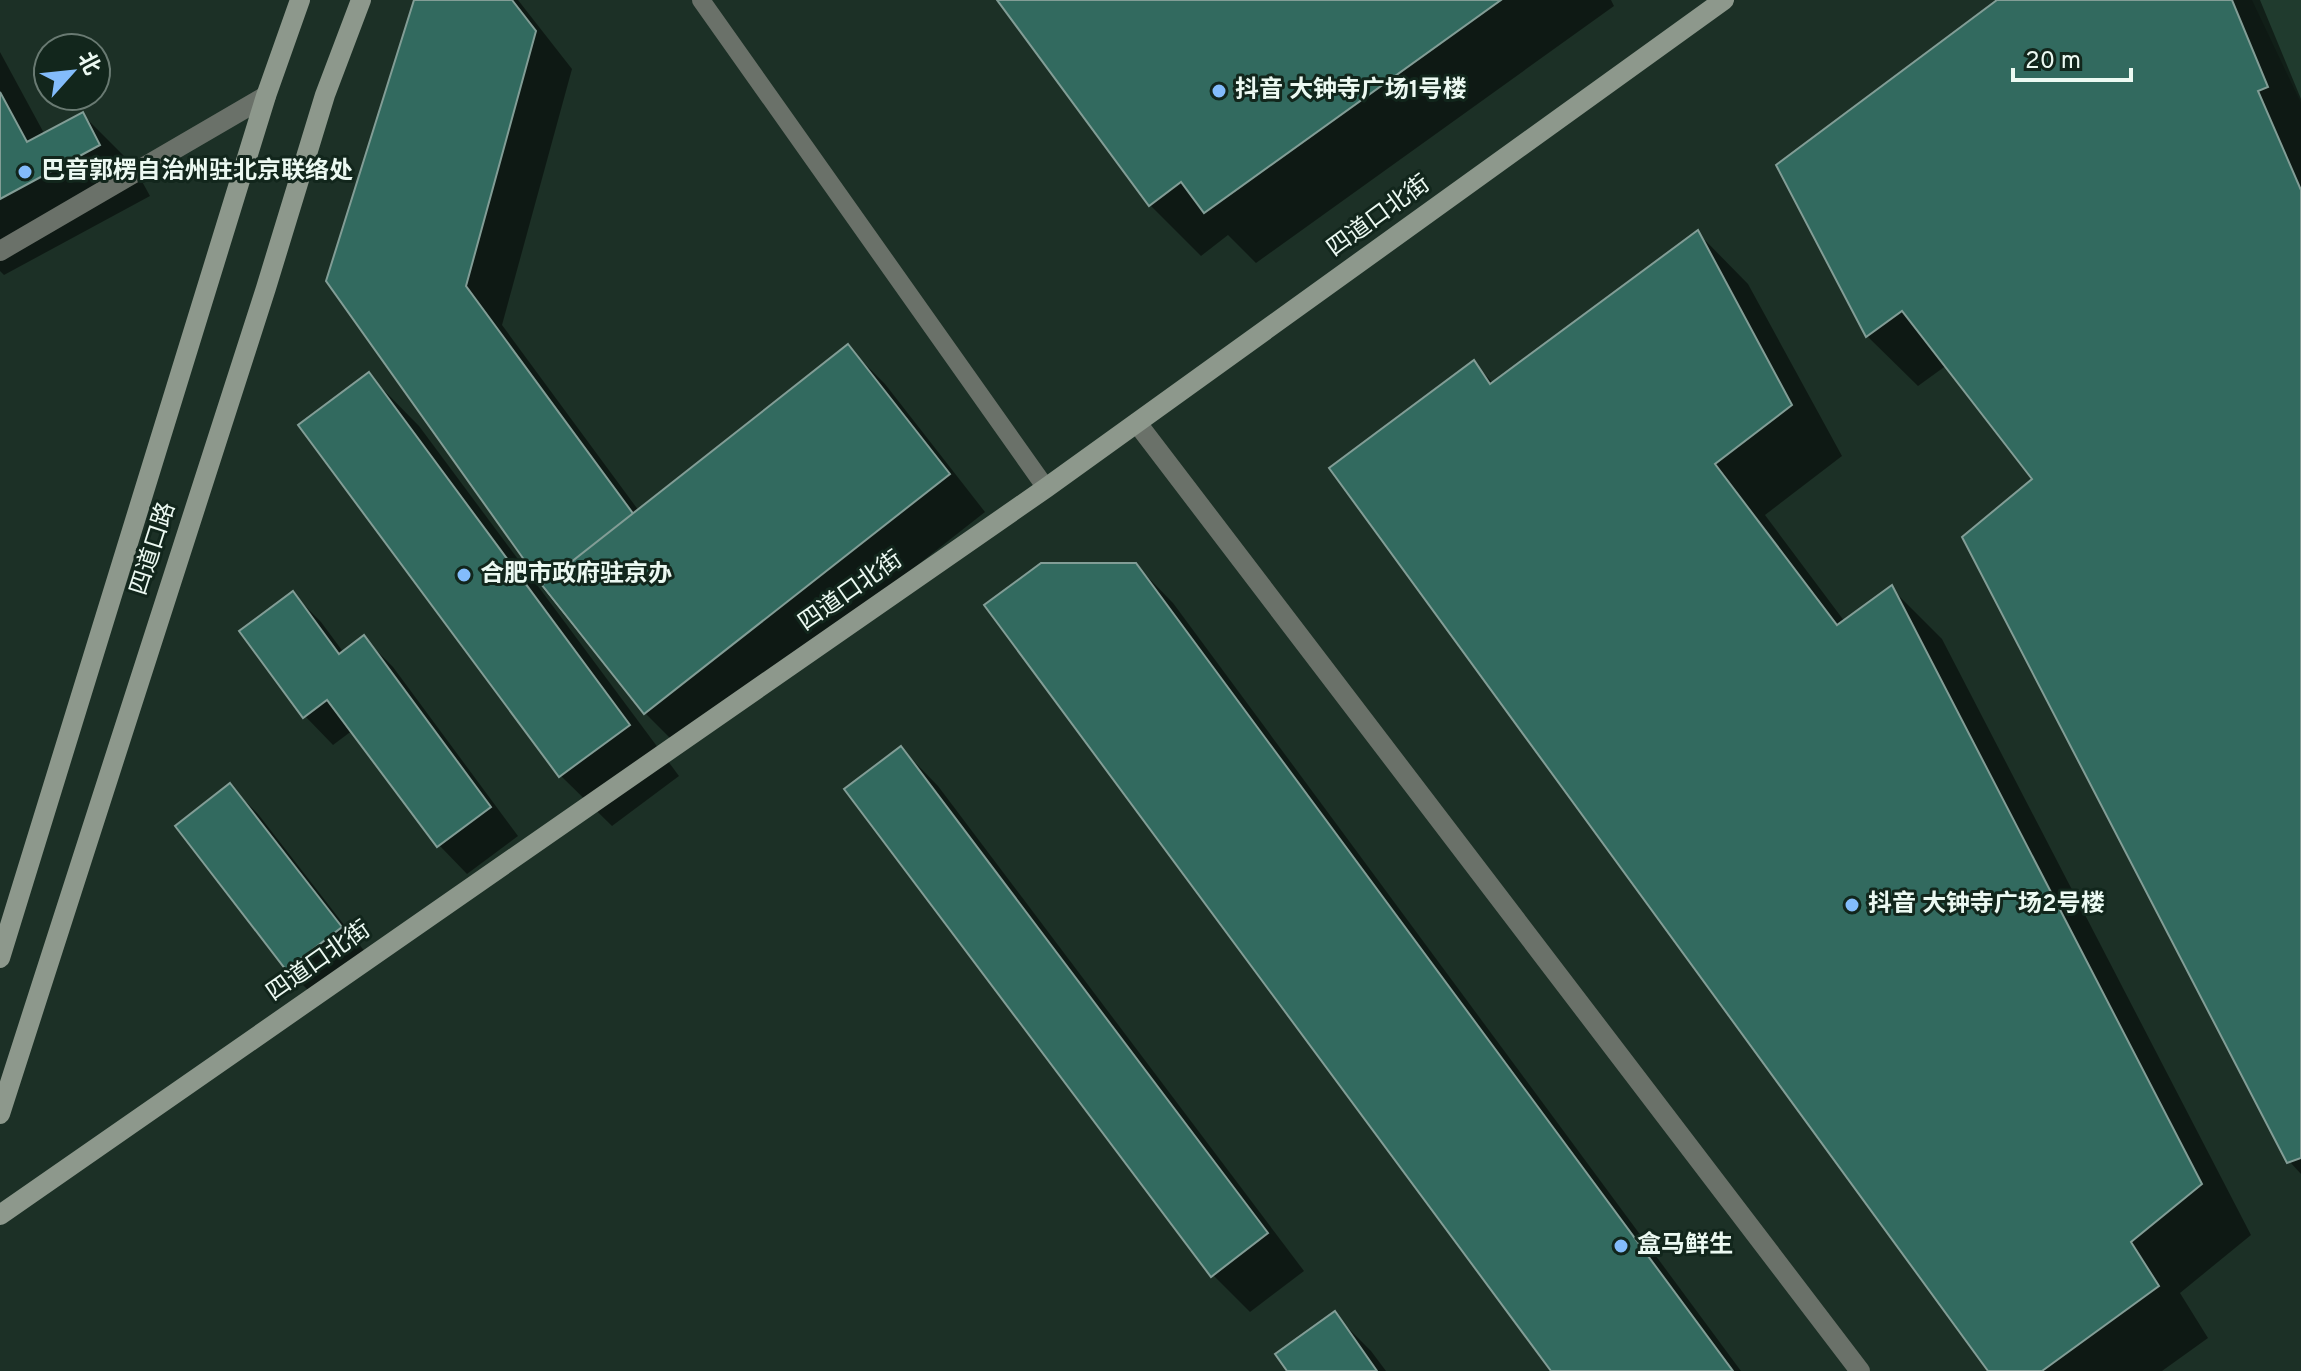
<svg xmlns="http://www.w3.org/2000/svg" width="2301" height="1371" font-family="Overpass,'Noto Sans SC',sans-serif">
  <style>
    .built { fill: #203b2e }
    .shadow { fill: #0007 }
    .building { fill: #326a5f; stroke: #829d96; stroke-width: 2 }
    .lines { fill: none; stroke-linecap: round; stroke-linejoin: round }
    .lane { stroke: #6a7169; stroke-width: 18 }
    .street { stroke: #6a7169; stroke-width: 20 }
    .secondary { stroke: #8d988c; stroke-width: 20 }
    .poi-dot { fill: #83bcfb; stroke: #12261c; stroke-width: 3 }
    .labels { text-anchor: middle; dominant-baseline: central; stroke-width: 6; stroke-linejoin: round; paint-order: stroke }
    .poi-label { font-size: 24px; font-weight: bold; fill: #ecf9f2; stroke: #12261c; text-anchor: start }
    .street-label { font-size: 24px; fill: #ecf9f2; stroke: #12261c }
  </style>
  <rect width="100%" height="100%" fill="#1c3026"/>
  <!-- built -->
  <polygon class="built" points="2252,0 2301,0 2301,103"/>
  <!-- shadow -->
  <g class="shadow">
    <polygon points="416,0 518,0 572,69 502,325 639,511 848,347 885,384 985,512 682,750 645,713 544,584 328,281"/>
    <polygon points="999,0 1611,0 1614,6 1256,263 1228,235 1201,256 1150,205"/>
    <polygon points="2001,0 2260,0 2301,99 2301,1174 2289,1161 2034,480 1947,365 1918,386 1867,336"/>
    <polygon points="0,52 45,135 82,114 133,165 150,196 4,275 0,271"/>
    <polygon points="1698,233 1748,284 1842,456 1765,515 1845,622 1891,588 1942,639 2251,1235 2180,1293 2208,1338 2162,1371 1990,1371 1474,363 1494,384"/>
    <polygon points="369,375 419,426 679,776 612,826 561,776"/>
    <polygon points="1136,565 1173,603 1741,1371 1553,1371"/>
    <polygon points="292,593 321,622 344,653 364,638 393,667 518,836 467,874 439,845 353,730 333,745 305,716"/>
    <polygon points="901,748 938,786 1304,1271 1250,1312 1213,1275"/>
    <polygon points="230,786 258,814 369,957 316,998 287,969 177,826"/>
    <polygon points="1334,1314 1371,1351 1386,1371 1290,1371"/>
  </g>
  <!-- building -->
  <g class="building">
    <polygon points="414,0 512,0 536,31 466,286 687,587 599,656 542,585 326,281"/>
    <polygon points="997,0 1501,0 1204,213 1181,182 1149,206"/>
    <polygon points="1997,0 2232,0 2268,87 2258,91 2301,190 2301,1158 2287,1163 1962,537 2032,479 1902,311 1866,337 1776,165"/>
    <polygon points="0,92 27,142 83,112 100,145 0,199"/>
    <polygon points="1698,230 1792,405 1715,464 1837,625 1892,585 2202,1184 2131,1242 2159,1286 2042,1371 1988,1371 1329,468 1474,360 1490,384"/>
    <polygon points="848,344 950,474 644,714 542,585"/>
    <polygon points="369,372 630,725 559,777 298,425"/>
    <polygon points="1041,563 1136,563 1733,1371 1551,1371 984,605"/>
    <polygon points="293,591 339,654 364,635 491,807 437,847 327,700 303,718 239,631"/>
    <polygon points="901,746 1268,1233 1211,1277 844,789"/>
    <polygon points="230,783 342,927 286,970 175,826"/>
    <polygon points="1335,1311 1377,1371 1287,1371 1275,1354"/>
  </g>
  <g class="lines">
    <!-- lane -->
    <polyline class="lane" points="701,0 1046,488"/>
    <!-- street -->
    <g class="street">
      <polyline points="0,251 266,96"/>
      <polyline points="1137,423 1860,1371"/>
    </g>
    <!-- secondary -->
    <g class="secondary">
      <polyline points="0,958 266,96 300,0"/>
      <polyline points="0,1114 266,288 325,95 361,0"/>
      <polyline points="0,1215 1046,488 1724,0"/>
    </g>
  </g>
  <!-- markers -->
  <g class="poi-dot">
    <circle cx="1219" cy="91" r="8"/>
    <circle cx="25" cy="172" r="8"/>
    <circle cx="464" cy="575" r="8"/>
    <circle cx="1852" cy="905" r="8"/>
    <circle cx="1621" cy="1246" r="8"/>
  </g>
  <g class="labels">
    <!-- poi labels -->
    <g class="poi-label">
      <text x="1235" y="91">抖音 大钟寺广场1号楼</text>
      <text x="41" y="172">巴音郭楞自治州驻北京联络处</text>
      <text x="480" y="575">合肥市政府驻京办</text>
      <text x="1868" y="905">抖音 大钟寺广场2号楼</text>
      <text x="1637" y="1246">盒马鲜生</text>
    </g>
    <!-- street labels -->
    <g class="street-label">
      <text transform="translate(1379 217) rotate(-36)">四道口北街</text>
      <text transform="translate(154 549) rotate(-72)">四道口路</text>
      <text transform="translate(851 592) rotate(-35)">四道口北街</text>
      <text transform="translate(319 962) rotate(-35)">四道口北街</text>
    </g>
  </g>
  <!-- north arrow -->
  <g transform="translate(72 72) rotate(63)"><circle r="38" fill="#12261c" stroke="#697a72" stroke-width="2"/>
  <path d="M0-6L14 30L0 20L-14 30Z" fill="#83bcfb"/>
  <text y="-12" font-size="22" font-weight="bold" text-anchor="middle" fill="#ecf9f2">北</text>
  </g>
  <!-- scale -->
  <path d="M2013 68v12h118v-12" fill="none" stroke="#ecf9f2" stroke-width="4"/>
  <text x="2025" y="68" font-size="24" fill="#ecf9f2" stroke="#12261c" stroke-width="6" paint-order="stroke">20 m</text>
</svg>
